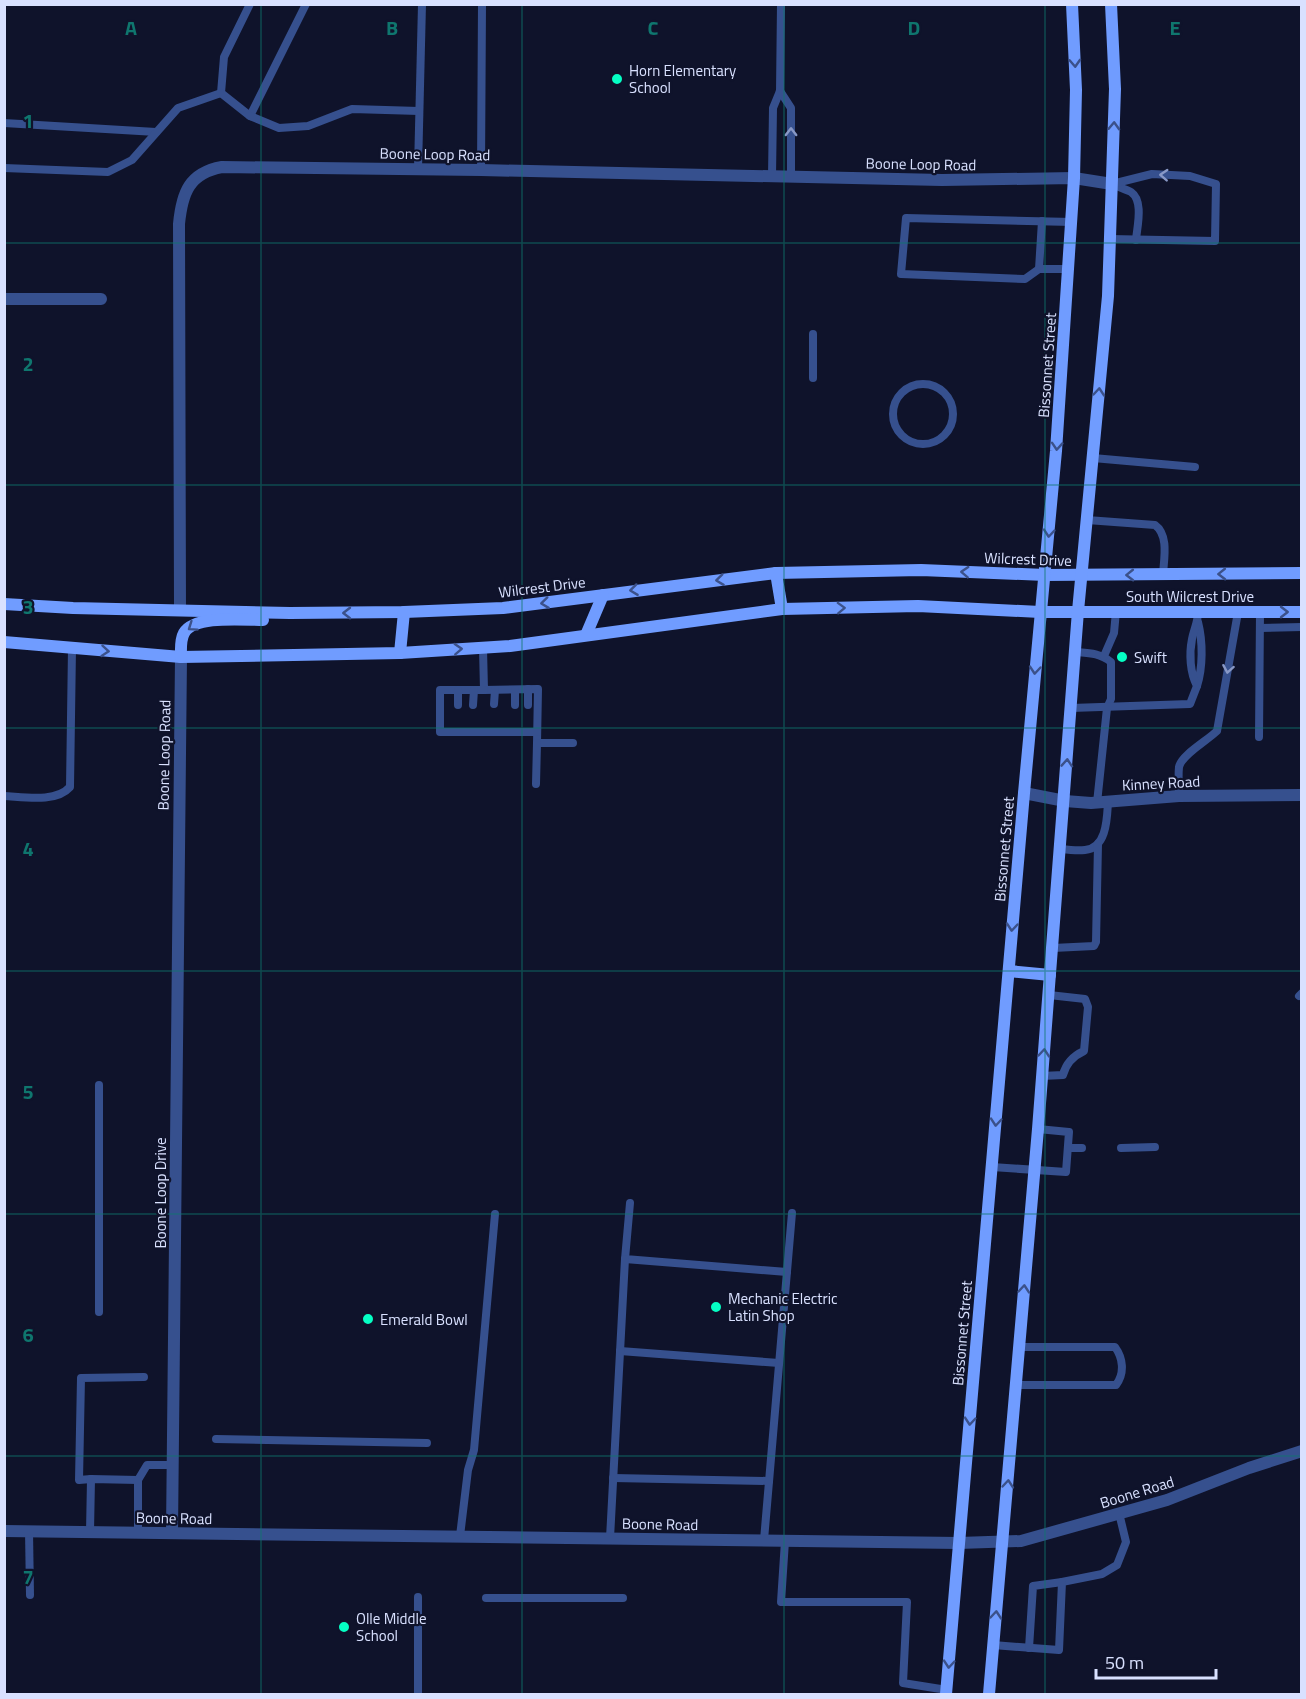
<svg xmlns="http://www.w3.org/2000/svg" width="1306" height="1699" font-family="'Titillium Web',sans-serif">
  <style>
    .lines { fill: none; stroke-linecap: round; stroke-linejoin: round }
    .service { stroke: #36508e; stroke-width: 8 }
    .minor { stroke: #36508e; stroke-width: 12 }
    .tertiary { stroke: #36508e; stroke-width: 12 }
    .secondary { stroke: #709cff; stroke-width: 12 }
    .oneway { stroke: #3b518a }
    .oneway2 { stroke: #8898c6 }
    .grid { fill: none; stroke: #0f766e; stroke-width: 1.5; stroke-opacity: 0.55 }
    .poi-dot { fill: #05ffc4; stroke: #0f132b; stroke-width: 2 }
    .labels { text-anchor: middle; dominant-baseline: central; stroke-width: 4.5; stroke-linejoin: round; paint-order: stroke }
    .poi-label { font-size: 15px; fill: #d9e1ff; stroke: #0f132b; text-anchor: start }
    .street-label { font-size: 15px; fill: #d9e1ff; stroke: #0f132b }
    .grid-label { font-size: 20px; text-anchor: middle; font-weight: bold; fill: #0f766e; stroke: #0f132b; stroke-width: 4.5; stroke-linejoin: round; paint-order: stroke }
  </style>
  <rect width="100%" height="100%" fill="#0f132b"/>
  <g class="lines">
    <!-- service -->
    <g class="service">
      <polyline points="780,91 791,108 791,177"/>
      <polyline points="221,93 224,57 250,4"/>
      <polyline points="250,116 306,4"/>
      <polyline points="4,123 156,132"/>
      <polyline points="4,168 108,172 132,160 178,108 221,93 250,116 279,128 308,126 352,109 419,111"/>
      <polyline points="418,169 422,4"/>
      <polyline points="481,170 482,4"/>
      <polyline points="772,176 773,108 780,91 781,4"/>
      <path d="M1112,184c6,3 13,5 19,8 13,9 6,35 5,48"/>
      <polyline points="1110,239 1215,241 1216,184 1190,176 1152,174 1112,184"/>
      <polyline points="1039,269 1042,221"/>
      <polyline points="1069,269 1039,269 1025,279 901,274 906,218 1073,222"/>
      <polyline points="813,378 813,334"/>
      <circle cx="923" cy="414" r="30"/>
      <polyline points="1093,458 1195,467"/>
      <path d="M1087,520l68,5c14,10 9,34 8,49"/>
      <polyline points="1260,628 1302,627"/>
      <polyline points="483,648 484,690 538,689 537,743 573,743"/>
      <path d="M1076,652c13,1 24,1 35,10v37l-4,9 -10,95"/>
      <polyline points="1104,656 1114,633 1116,611"/>
      <path d="M1197,686c6,-19 6,-44 1,-64"/>
      <polyline points="484,690 440,690 440,732 537,732"/>
      <polyline points="494,704 495,690"/>
      <polyline points="458,705 458,690"/>
      <polyline points="473,705 474,690"/>
      <polyline points="515,705 515,690"/>
      <polyline points="528,705 528,689"/>
      <path d="M1071,708l119,-4 7,-18c-7,-13 -8,-32 -5,-47 2,-10 6,-17 6,-27"/>
      <polyline points="1259,737 1260,612"/>
      <polyline points="536,784 537,743"/>
      <path d="M4,796c20,1 52,7 66,-9l2,-139"/>
      <path d="M1179,796c0,-10 -1,-20 0,-29 2,-12 29,-27 38,-36l21,-119"/>
      <path d="M1061,849c8,1 16,2 24,1 22,-2 22,-32 23,-48"/>
      <polyline points="1053,948 1094,946 1096,942 1098,844"/>
      <polyline points="1299,996 1302,993"/>
      <path d="M1042,1076l21,-1c3,-12 10,-19 21,-24l4,-44 -3,-8 -36,-4"/>
      <polyline points="99,1085 99,1312"/>
      <polyline points="1068,1148 1082,1148"/>
      <polyline points="1121,1148 1155,1147"/>
      <polyline points="992,1167 1066,1172 1069,1132 1038,1129"/>
      <polyline points="630,1203 625,1259 787,1272"/>
      <polyline points="620,1351 779,1363"/>
      <path d="M1016,1385h100c9,-12 7,-27 -1,-38h-95"/>
      <polyline points="216,1439 427,1443"/>
      <polyline points="613,1478 769,1481"/>
      <polyline points="91,1479 79,1480 81,1378 144,1377"/>
      <polyline points="29,1531 30,1595"/>
      <polyline points="90,1532 91,1479 138,1480"/>
      <polyline points="138,1532 138,1480 147,1465 172,1465"/>
      <polyline points="460,1536 468,1470 474,1450 495,1214"/>
      <polyline points="610,1538 625,1259"/>
      <polyline points="764,1540 792,1213"/>
      <polyline points="785,1541 781,1602 907,1602 903,1683 947,1690"/>
      <polyline points="486,1598 623,1598"/>
      <polyline points="993,1645 1059,1650 1062,1582 1102,1574 1117,1565 1126,1542 1119,1513"/>
      <polyline points="1029,1648 1033,1586 1062,1582"/>
      <polyline points="418,1694 418,1597"/>
    </g>
    <!-- minor -->
    <g class="minor">
      <polyline points="4,299 101,299"/>
      <path d="M180,609l-1,-385c3,-31 10,-51 43,-57l259,3 461,10 132,-2 38,6"/>
      <polyline points="1024,793 1065,801 1091,803 1179,796 1302,795"/>
      <polyline points="172,1533 181,657"/>
    </g>
    <!-- tertiary -->
    <polyline class="tertiary" points="4,1531 959,1543 1021,1541 1167,1500 1249,1468 1302,1451"/>
    <!-- secondary -->
    <g class="secondary">
      <polyline points="776,573 782,609"/>
      <polyline points="4,604 73,608 290,613 404,612 503,608 776,573 921,570 1045,575 1302,573"/>
      <polyline points="586,635 603,595"/>
      <polyline points="4,642 181,657 400,653 510,646 782,609 918,606 1040,612 1302,612"/>
      <polyline points="400,653 404,612"/>
      <path d="M181,657c0,-8 -1,-17 3,-24 10,-18 59,-13 79,-13"/>
      <polyline points="1009,971 1050,975"/>
      <polyline points="946,1694 1024,793 1056,451 1074,178 1076,90 1072,4"/>
      <polyline points="989,1694 1038,1129 1078,611 1108,296 1115,89 1111,4"/>
    </g>
  </g>
  <!-- one-way arrows -->
  <defs><path id="oneway-chevron" d="M-2-3.5L2.5 0L-2 3.5" fill="none" stroke-width="1.6" stroke-linecap="round" stroke-linejoin="round" transform="scale(1.5)"/></defs>
  <g class="oneway">
    <use href="#oneway-chevron" transform="translate(1075 63) rotate(87)"/>
    <use href="#oneway-chevron" transform="translate(1114 126) rotate(-88)"/>
    <use href="#oneway-chevron" transform="translate(1099 392) rotate(-85)"/>
    <use href="#oneway-chevron" transform="translate(1057 446) rotate(94)"/>
    <use href="#oneway-chevron" transform="translate(1049 533) rotate(95)"/>
    <use href="#oneway-chevron" transform="translate(965 572) rotate(-177)"/>
    <use href="#oneway-chevron" transform="translate(1222 574) rotate(179)"/>
    <use href="#oneway-chevron" transform="translate(1130 575) rotate(179)"/>
    <use href="#oneway-chevron" transform="translate(720 580) rotate(173)"/>
    <use href="#oneway-chevron" transform="translate(634 590) rotate(173)"/>
    <use href="#oneway-chevron" transform="translate(545 603) rotate(173)"/>
    <use href="#oneway-chevron" transform="translate(841 608) rotate(-2)"/>
    <use href="#oneway-chevron" transform="translate(1284 612)"/>
    <use href="#oneway-chevron" transform="translate(347 613) rotate(180)"/>
    <use href="#oneway-chevron" transform="translate(192 627) rotate(145)"/>
    <use href="#oneway-chevron" transform="translate(458 649) rotate(-3)"/>
    <use href="#oneway-chevron" transform="translate(105 651) rotate(5)"/>
    <use href="#oneway-chevron" transform="translate(1035 670) rotate(95)"/>
    <use href="#oneway-chevron" transform="translate(1067 763) rotate(-86)"/>
    <use href="#oneway-chevron" transform="translate(1012 927) rotate(95)"/>
    <use href="#oneway-chevron" transform="translate(1044 1053) rotate(-85)"/>
    <use href="#oneway-chevron" transform="translate(996 1122) rotate(95)"/>
    <use href="#oneway-chevron" transform="translate(1024 1289) rotate(-85)"/>
    <use href="#oneway-chevron" transform="translate(970 1421) rotate(95)"/>
    <use href="#oneway-chevron" transform="translate(1008 1484) rotate(-85)"/>
    <use href="#oneway-chevron" transform="translate(996 1615) rotate(-85)"/>
    <use href="#oneway-chevron" transform="translate(949 1664) rotate(95)"/>
  </g>
  <g class="oneway2">
    <use href="#oneway-chevron" transform="translate(791 132) rotate(-90)"/>
    <use href="#oneway-chevron" transform="translate(1164 175) rotate(-177)"/>
    <use href="#oneway-chevron" transform="translate(1228 669) rotate(100)"/>
  </g>
  <!-- grid -->
  <path class="grid" d="M261,4v1690M522,4v1690M784,4v1690M1045,4v1690M4,243h1298M4,485h1298M4,728h1298M4,971h1298M4,1214h1298M4,1456h1298"/>
  <!-- markers -->
  <g class="poi-dot">
    <circle cx="617" cy="79" r="6"/>
    <circle cx="1122" cy="657" r="6"/>
    <circle cx="716" cy="1307" r="6"/>
    <circle cx="368" cy="1319" r="6"/>
    <circle cx="344" cy="1627" r="6"/>
  </g>
  <g class="labels">
    <!-- poi labels -->
    <g class="poi-label">
      <text x="629" y="70">Horn Elementary<tspan x="629" dy="17">School</tspan></text>
      <text x="1134" y="657">Swift</text>
      <text x="728" y="1298">Mechanic Electric<tspan x="728" dy="17">Latin Shop</tspan></text>
      <text x="380" y="1319">Emerald Bowl</text>
      <text x="356" y="1618">Olle Middle<tspan x="356" dy="17">School</tspan></text>
    </g>
    <!-- street labels -->
    <g class="street-label">
      <text transform="translate(435 154) rotate(1)">Boone Loop Road</text>
      <text transform="translate(921 164) rotate(1)">Boone Loop Road</text>
      <text transform="translate(1047 365) rotate(-86)">Bissonnet Street</text>
      <text transform="translate(1028 559) rotate(2)">Wilcrest Drive</text>
      <text transform="translate(542 587) rotate(-7)">Wilcrest Drive</text>
      <text x="1190" y="596">South Wilcrest Drive</text>
      <text transform="translate(164 755) rotate(-89)">Boone Loop Road</text>
      <text transform="translate(1161 783) rotate(-3)">Kinney Road</text>
      <text transform="translate(1004 849) rotate(-85)">Bissonnet Street</text>
      <text transform="translate(160 1193) rotate(-90)">Boone Loop Drive</text>
      <text transform="translate(962 1333) rotate(-85)">Bissonnet Street</text>
      <text transform="translate(1137 1492) rotate(-17)">Boone Road</text>
      <text transform="translate(174 1518) rotate(1)">Boone Road</text>
      <text transform="translate(660 1524) rotate(1)">Boone Road</text>
    </g>
  </g>
  <g class="grid-label">
    <text x="131" y="35">A</text>
    <text x="392" y="35">B</text>
    <text x="653" y="35">C</text>
    <text x="914" y="35">D</text>
    <text x="1175" y="35">E</text>
    <text x="28" y="128">1</text>
    <text x="28" y="371">2</text>
    <text x="28" y="614">3</text>
    <text x="28" y="856">4</text>
    <text x="28" y="1099">5</text>
    <text x="28" y="1342">6</text>
    <text x="28" y="1584">7</text>
  </g>
  <!-- border -->
  <rect width="1306" height="1699" fill="none" stroke="#d9e1ff" stroke-width="12"/>
  <!-- scale -->
  <path d="M1096 1669v9h120v-9" fill="none" stroke="#d9e1ff" stroke-width="3"/>
  <text x="1105" y="1669" font-size="18" fill="#d9e1ff" stroke="#0f132b" stroke-width="4.5" paint-order="stroke">50 m</text>
</svg>
